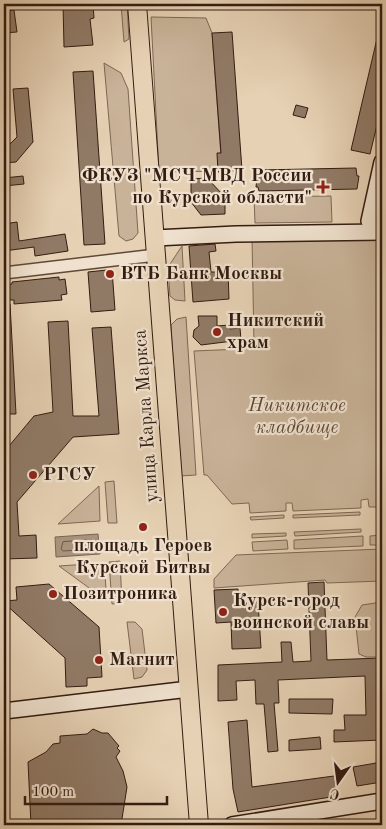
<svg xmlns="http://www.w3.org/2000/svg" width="386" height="829" font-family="'Old Standard TT',serif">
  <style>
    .green { fill: #c8b298; stroke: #7e6754 }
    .water { fill: #a9937d; stroke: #7a6352 }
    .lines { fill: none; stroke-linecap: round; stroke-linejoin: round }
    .shore { stroke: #6e5847; stroke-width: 1 }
    .building { fill: #907a66; stroke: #331c11 }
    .street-casing { stroke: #60493a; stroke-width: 14 }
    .secondary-casing { stroke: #331c11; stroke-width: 18 }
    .primary-casing { stroke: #331c11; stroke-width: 20 }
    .street { stroke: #efe1ce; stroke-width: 11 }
    .secondary { stroke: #efe1ce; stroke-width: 15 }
    .primary { stroke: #e6d1b4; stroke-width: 18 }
    .poi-dot { fill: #8f2418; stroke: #efe1ce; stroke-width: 2 }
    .labels { text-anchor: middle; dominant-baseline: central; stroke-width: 4.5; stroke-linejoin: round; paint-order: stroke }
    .poi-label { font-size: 19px; font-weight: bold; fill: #331c11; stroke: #efe1ce; text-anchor: start }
    .park-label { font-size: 19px; font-style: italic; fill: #60493a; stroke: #efe1ce }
    .street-label { font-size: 19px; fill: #331c11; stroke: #efe1ce }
  </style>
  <rect width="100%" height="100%" fill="#e6d1b4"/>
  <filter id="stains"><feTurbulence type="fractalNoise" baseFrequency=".004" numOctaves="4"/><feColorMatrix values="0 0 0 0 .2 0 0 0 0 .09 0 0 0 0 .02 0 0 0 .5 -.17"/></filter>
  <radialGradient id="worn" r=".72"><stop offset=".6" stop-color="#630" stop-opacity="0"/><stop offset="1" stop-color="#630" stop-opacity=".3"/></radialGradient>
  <!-- green -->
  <g class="green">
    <polygon points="121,4 127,4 129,39 124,42"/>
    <polygon points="151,17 206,18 212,33 222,171 159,172"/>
    <polygon points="104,63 121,73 128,89 138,233 133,239 126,241 119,236"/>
    <polygon points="331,196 332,222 255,223 254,197"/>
    <polygon points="382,235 382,507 369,507 368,499 361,500 361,508 293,511 292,503 286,503 286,511 250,513 249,503 232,504 207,475 204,475 194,351 241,349 254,344 252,238"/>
    <polygon points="182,246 185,301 175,300 170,296 168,267"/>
    <polygon points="186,317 196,475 180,476 171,325 177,319"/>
    <polygon points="114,481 117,523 108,523 105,482"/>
    <polygon points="99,486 100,521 58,524"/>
    <polygon points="360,512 360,515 293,518 293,515"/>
    <polygon points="284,515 284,518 251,520 250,517"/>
    <polygon points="361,529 361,532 295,536 294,532"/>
    <polygon points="286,533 286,536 252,538 252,534"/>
    <polygon points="382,535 382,545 370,545 370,536"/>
    <polygon points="363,536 363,546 294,549 294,540"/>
    <polygon points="287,540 288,549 253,551 252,542"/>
    <polygon points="382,549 382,581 327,583 325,580 214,588 214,579 236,555"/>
    <polygon points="120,561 122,603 112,604 109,562"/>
    <polygon points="104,563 107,601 59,566"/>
    <polygon points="382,602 382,657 366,657 359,654 355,617 362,605"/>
    <polygon points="127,622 135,622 142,629 147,670 142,677 134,679"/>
  </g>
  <!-- water -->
  <polygon class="water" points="98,534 100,554 56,557 55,537"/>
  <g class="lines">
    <!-- shore -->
    <polygon class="shore" points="92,540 94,547 92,549 63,551 61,549 63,542"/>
  </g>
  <!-- building -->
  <g class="building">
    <polygon points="63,4 93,4 94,18 90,19 93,45 64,47"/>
    <polygon points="4,10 14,10 17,32 4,33"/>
    <polygon points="379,30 382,31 382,104 370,154 351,150"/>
    <polygon points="232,32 242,170 218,172 217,153 221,153 212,33"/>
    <polygon points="93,71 105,244 84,245 73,72"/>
    <polygon points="28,88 33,142 16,162 4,163 4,145 9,145 17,137 13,89"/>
    <polygon points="296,105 308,108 305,118 293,115"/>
    <polygon points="356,168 357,176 359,176 357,189 259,191 258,187 256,187 258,170"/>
    <polygon points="23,176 24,184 4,186 4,178"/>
    <polygon points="207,178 225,197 225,214 201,215 191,202 191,179"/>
    <polygon points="17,222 19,241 65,234 68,251 35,256 34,247 4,251 4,224"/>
    <polygon points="215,244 216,251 209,252 211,272 228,272 229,299 193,302 189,246"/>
    <polygon points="107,270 112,270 115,310 91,312 88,272"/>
    <polygon points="59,277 59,280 65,279 67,294 61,295 62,300 14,304 14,300 8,300 8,293 4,294 4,285 12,284 12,282"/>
    <polygon points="4,304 10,304 16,414 4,414"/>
    <polygon points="198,316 217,316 217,326 229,325 230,329 240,328 241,340 201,345 193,337 194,330 199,326"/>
    <polygon points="68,321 73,416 99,416 92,328 111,327 119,434 73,437 17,502 19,536 36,535 37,558 4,559 4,452 34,416 53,412 48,322"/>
    <polygon points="324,582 327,660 381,658 382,740 334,742 334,730 345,730 344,715 366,715 365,676 278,680 279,703 274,703 278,751 268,752 264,704 256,704 255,680 236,681 237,700 218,701 218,665 282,662 281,642 291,642 293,662 311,661 308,583"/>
    <polygon points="49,584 99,627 102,677 87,678 87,686 66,687 65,658 4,603 4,601 17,600 16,587"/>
    <polygon points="238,589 239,603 258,602 261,648 232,649 231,622 216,623 214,590"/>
    <polygon points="289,699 333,699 332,714 289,713"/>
    <polygon points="247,720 252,787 334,776 337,796 238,812 233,789 228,722"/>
    <polygon points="93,729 102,733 108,733 119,746 117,748 120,751 116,757 123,771 127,787 121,825 31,825 28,762 46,752 53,744 60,743 60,736 87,734"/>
    <polygon points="320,737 321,749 289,751 289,740"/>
    <polygon points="382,762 382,782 357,786 353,767"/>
  </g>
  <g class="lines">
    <!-- street casing -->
    <g class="street-casing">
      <polyline id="street" points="4,273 156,255"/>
    </g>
    <!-- secondary casing -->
    <g class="secondary-casing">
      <g id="secondary">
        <polyline points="380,232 373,230 369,221 382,162"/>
        <polyline points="155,238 236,234 382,232"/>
        <polyline points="4,711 189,689"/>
        <polyline points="232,825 382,801"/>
      </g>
    </g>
    <!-- primary casing -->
    <g class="primary-casing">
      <polyline id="primary" points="137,4 199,825"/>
    </g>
    <!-- street -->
    <use href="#street" class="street"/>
    <!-- secondary -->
    <use href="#secondary" class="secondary"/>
    <!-- primary -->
    <use href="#primary" class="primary"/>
  </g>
  <!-- markers -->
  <g class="poi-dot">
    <path d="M320.5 179.5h5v5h5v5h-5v5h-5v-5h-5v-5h5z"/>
    <circle cx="110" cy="274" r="5"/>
    <circle cx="217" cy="332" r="5"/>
    <circle cx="33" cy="475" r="5"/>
    <circle cx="143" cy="527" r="5"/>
    <circle cx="53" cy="594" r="5"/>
    <circle cx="223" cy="612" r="5"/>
    <circle cx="99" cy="660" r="5"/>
  </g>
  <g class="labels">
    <!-- poi labels -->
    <g class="poi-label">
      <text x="312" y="176" text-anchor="end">ФКУЗ "МСЧ МВД России<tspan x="312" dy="22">по Курской области"</tspan></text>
      <text x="120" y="274">ВТБ Банк Москвы</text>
      <text x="227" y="321">Никитский<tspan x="227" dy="22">храм</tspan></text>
      <text x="43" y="475">РГСУ</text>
      <text x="143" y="546" text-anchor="middle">площадь Героев<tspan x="143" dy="22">Курской Битвы</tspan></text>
      <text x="63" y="594">Позитроника</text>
      <text x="233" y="601">Курск-город<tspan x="233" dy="22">воинской славы</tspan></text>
      <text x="109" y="660">Магнит</text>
    </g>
    <!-- park labels -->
    <g class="park-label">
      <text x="297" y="406">Никитское<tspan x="297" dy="22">кладбище</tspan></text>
    </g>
    <!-- street labels -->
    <g class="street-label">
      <text transform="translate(147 416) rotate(-94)">улица Карла Маркса</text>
    </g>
  </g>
  <!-- margin -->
  <rect width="386" height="829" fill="none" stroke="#e6d1b4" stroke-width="20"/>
  <rect x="5" y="5" width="376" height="819" fill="none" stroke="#331c11" stroke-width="2.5"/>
  <rect x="10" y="10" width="366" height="809" fill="none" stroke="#331c11"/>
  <!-- north arrow -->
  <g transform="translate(338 782) rotate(194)" stroke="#efe1ce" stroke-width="4" paint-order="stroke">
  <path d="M0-4L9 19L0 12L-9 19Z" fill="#331c11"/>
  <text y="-8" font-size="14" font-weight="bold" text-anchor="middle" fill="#331c11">С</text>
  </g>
  <!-- scale -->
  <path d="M25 796v8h142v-8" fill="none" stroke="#331c11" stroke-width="2.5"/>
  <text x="32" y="796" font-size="15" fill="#331c11" stroke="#efe1ce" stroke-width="4" paint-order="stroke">100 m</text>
  <rect width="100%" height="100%" filter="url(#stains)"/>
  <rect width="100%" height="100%" fill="url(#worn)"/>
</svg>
